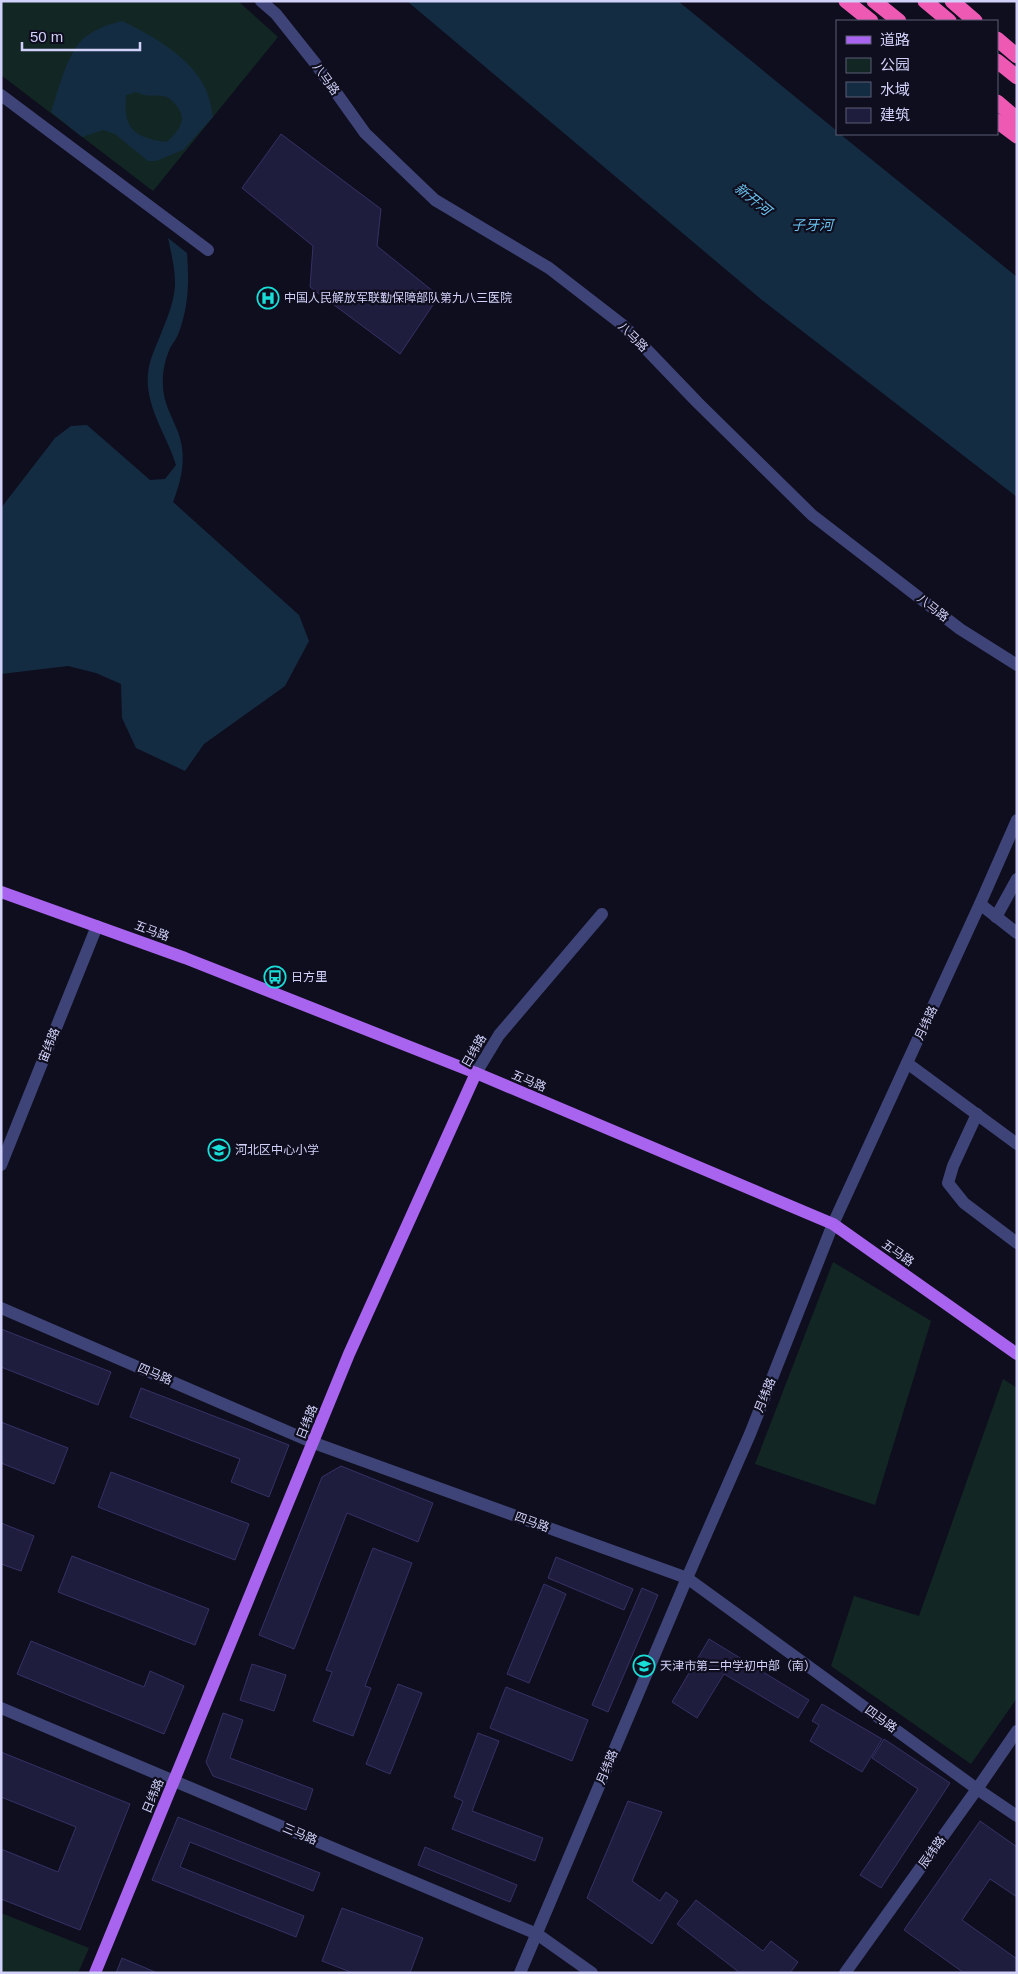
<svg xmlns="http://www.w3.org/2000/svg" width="1018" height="1974" font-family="Arial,'Noto Sans SC',sans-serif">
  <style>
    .green { fill: #122724 }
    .water { fill: #142c42; fill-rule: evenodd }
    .building { fill: #1f1d3d; stroke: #353166 }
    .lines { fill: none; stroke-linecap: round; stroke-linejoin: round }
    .minor { stroke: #3f4478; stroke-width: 12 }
    .major { stroke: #a864ee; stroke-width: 12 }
    .highway { stroke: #ed59b3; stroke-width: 15 }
    .labels { text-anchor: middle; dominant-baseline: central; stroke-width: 4.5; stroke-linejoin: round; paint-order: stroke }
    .street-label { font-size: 12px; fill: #d1d1fa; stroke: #0f0e1e }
    .poi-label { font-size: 12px; fill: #d1d1fa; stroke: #0f0e1e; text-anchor: start }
    .water-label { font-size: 14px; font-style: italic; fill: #6ac2ee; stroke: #0f0e1e }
  </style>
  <rect width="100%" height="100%" fill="#0f0e1e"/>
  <!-- green -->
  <g class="green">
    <polygon points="1,1 238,1 278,37 153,191 1,75"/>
    <polygon points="833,1262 931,1321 875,1505 755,1464"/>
    <polygon points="1003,1379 1017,1388 1017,1698 971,1764 831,1666 854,1596 919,1616"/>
    <polygon points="1,1913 89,1948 78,1973 1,1973"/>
  </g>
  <!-- water -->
  <g class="water">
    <polygon points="407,1 678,1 837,131 837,134 840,134 1017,277 1017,497 762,300"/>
    <path d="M122,21c28,13 66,35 81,63 6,10 8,22 10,33l-30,33 -27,11h-8l-33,-27 -12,-4 -21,7 -31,-25c7,-20 16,-60 33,-74 11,-9 25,-14 38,-17zM136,92c13,6 16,2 27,4 6,1 10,5 13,9 13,15 2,26 -9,37 -33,-4 -44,-13 -41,-47z"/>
    <path d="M168,238l19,15c2,26 2,53 -8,79 -2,6 -6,11 -9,16 -5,12 -8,25 -7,37 0,18 9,31 15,47 9,24 4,47 -5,70l126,113 10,26 -24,45 -81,58 -19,27 -49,-23 -14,-30 -1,-34 -25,-11 -28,-7 -67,8v-166l54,-70 16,-12 16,-1 63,55 15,-1 11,-14c-9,-30 -31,-58 -28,-91 1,-15 9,-29 14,-43 6,-15 13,-32 13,-48 0,-15 -4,-31 -7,-45z"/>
  </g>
  <!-- building -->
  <g class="building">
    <polygon points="281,134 381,209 377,246 439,296 400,354 310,287 313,246 242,188"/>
    <polygon points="1,1329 111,1372 98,1405 1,1367"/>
    <polygon points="141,1388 289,1445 269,1497 231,1482 240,1459 130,1417"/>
    <polygon points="1,1422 68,1448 54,1484 1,1463"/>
    <polygon points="341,1466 433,1503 418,1542 347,1513 294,1649 259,1635 322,1477"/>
    <polygon points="111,1472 249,1524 235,1560 98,1507"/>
    <polygon points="1,1523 34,1536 21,1571 1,1564"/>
    <polygon points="373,1548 412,1563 365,1686 371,1688 353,1736 313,1721 332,1672 326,1670"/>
    <polygon points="72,1556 209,1609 195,1645 58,1592"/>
    <polygon points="556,1557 633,1589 624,1610 548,1578"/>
    <polygon points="544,1584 566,1594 529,1683 507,1674"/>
    <polygon points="642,1588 658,1595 608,1712 592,1705"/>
    <polygon points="709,1639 809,1700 798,1718 724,1674 697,1718 672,1702"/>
    <polygon points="31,1641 144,1687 150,1671 184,1686 164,1734 17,1674"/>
    <polygon points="252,1664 286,1675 274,1711 240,1700"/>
    <polygon points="398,1684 422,1693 390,1774 366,1764"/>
    <polygon points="506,1687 588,1720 572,1761 490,1728"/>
    <polygon points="822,1704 882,1739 862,1772 810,1741 819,1725 812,1721"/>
    <polygon points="223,1713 243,1720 230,1758 313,1789 306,1810 213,1776 206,1762"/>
    <polygon points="478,1733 499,1741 472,1811 543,1838 535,1861 452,1829 463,1801 454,1797"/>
    <polygon points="884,1739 950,1783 881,1888 860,1875 918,1789 872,1758"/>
    <polygon points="1,1752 130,1804 80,1930 1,1899 1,1849 58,1872 76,1827 1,1797"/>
    <polygon points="628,1801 662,1812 632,1881 660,1901 666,1892 678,1901 652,1944 587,1898"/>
    <polygon points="178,1817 320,1873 313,1891 190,1842 180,1867 304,1916 296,1937 152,1880"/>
    <polygon points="980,1821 1017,1847 1017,1897 990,1879 962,1920 1017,1959 1017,1973 964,1973 904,1930"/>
    <polygon points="425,1847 517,1885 510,1902 418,1865"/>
    <polygon points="696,1900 763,1951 771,1941 798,1962 790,1973 740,1973 677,1924"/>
    <polygon points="342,1908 423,1938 410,1973 353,1973 322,1961"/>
    <polygon points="122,1958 155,1972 155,1973 116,1973"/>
  </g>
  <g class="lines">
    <!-- minor -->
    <g class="minor">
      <polyline points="261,1 276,14 315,63 365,133 435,200 549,268 624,326 698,403 812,515 960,629 1017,665"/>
      <polyline points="1,95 208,250"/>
      <polyline points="980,904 1017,933"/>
      <polyline points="996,917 1017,879"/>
      <polyline points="907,1063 1017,1144"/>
      <polyline points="476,1073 499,1035 602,914"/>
      <polyline points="977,1114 953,1166 948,1183 964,1203 1017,1243"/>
      <polyline points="1,1165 97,926"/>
      <polyline points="1,1308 314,1443 687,1578 977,1789 1017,1816"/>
      <polyline points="1,1708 537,1934 592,1973"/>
      <polyline points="520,1973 687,1578 750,1434 833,1224 980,904 1017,820"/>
      <polyline points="845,1973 977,1789 1017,1731"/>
    </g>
    <!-- major -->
    <g class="major">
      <polyline points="1,892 185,958 476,1073 833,1224 1017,1354"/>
      <polyline points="95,1973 349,1354 476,1073"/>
    </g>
    <!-- highway -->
    <g class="highway">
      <polyline points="846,1 871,21"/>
      <polyline points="874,1 899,21"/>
      <polyline points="925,1 949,21"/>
      <polyline points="952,1 975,21"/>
      <polyline points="997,39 1017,56"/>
      <polyline points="997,61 1017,77"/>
      <polyline points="997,102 1017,119"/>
      <polyline points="997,121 1017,136"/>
    </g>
  </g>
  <!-- icons -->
  <defs>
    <g id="hospital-ring" transform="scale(1.125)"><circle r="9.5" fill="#0f0e1e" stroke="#19ded8" stroke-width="1.5"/><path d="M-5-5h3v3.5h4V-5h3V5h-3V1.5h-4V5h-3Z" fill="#19ded8"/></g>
    <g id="bus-ring" transform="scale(1.125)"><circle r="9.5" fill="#0f0e1e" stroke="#19ded8" stroke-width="1.5"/><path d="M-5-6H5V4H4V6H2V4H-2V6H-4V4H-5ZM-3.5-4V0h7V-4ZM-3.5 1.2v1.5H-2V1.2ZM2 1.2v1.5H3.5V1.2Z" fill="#19ded8"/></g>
    <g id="school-ring" transform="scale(1.125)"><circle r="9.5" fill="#0f0e1e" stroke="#19ded8" stroke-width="1.5"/><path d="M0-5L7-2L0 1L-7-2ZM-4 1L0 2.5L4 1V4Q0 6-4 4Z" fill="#19ded8"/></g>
  </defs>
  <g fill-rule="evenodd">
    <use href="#hospital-ring" x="268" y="298"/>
    <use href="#bus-ring" x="275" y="977"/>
    <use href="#school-ring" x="219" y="1150"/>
    <use href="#school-ring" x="644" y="1666"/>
  </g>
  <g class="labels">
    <!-- street labels -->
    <g class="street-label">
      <text transform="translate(326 79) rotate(54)">八马路</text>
      <text transform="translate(633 337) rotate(45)">八马路</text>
      <text transform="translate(933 608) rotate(38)">八马路</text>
      <text transform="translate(152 931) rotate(20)">五马路</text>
      <text transform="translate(926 1023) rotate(-65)">月纬路</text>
      <text transform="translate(49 1045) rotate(-68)">宙纬路</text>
      <text transform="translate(474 1051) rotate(-60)">日纬路</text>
      <text transform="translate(529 1081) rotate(23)">五马路</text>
      <text transform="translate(898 1253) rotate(35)">五马路</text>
      <text transform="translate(155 1374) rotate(23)">四马路</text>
      <text transform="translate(765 1395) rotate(-68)">月纬路</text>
      <text transform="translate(307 1422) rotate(-68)">日纬路</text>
      <text transform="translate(532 1522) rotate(20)">四马路</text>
      <text transform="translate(881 1719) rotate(36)">四马路</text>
      <text transform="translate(607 1767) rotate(-67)">月纬路</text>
      <text transform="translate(153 1796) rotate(-67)">日纬路</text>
      <text transform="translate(300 1834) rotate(23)">三马路</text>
      <text transform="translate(932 1852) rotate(-54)">辰纬路</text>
    </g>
    <!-- poi labels -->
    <g class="poi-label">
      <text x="284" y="298">中国人民解放军联勤保障部队第九八三医院</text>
      <text x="291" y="977">日方里</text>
      <text x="235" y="1150">河北区中心小学</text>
      <text x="660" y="1666">天津市第二中学初中部（南）</text>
    </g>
    <!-- water labels -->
    <g class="water-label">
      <text transform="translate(753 199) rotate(39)">新开河</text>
      <text x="812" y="225">子牙河</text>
    </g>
  </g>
  <!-- border -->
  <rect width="1018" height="1974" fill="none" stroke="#d1d1fa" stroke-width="5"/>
  <!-- legend -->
  <rect x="836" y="20" width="162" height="115" fill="#0f0e1e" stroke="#5d5c76"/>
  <rect x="846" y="36" width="25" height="8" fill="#a864ee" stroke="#5d5c76"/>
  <text x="880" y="45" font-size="15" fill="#d1d1fa">道路</text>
  <rect x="846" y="58" width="25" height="15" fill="#122724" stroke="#5d5c76"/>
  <text x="880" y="70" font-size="15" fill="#d1d1fa">公园</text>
  <rect x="846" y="82" width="25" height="15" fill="#142c42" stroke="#5d5c76"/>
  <text x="880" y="95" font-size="15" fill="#d1d1fa">水域</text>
  <rect x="846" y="108" width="25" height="15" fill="#1f1d3d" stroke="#5d5c76"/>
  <text x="880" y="120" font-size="15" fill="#d1d1fa">建筑</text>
  <!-- scale -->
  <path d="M22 42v8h118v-8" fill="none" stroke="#d1d1fa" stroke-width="2.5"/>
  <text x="30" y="42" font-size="15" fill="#d1d1fa" stroke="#0f0e1e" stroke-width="4" paint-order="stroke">50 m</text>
</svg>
